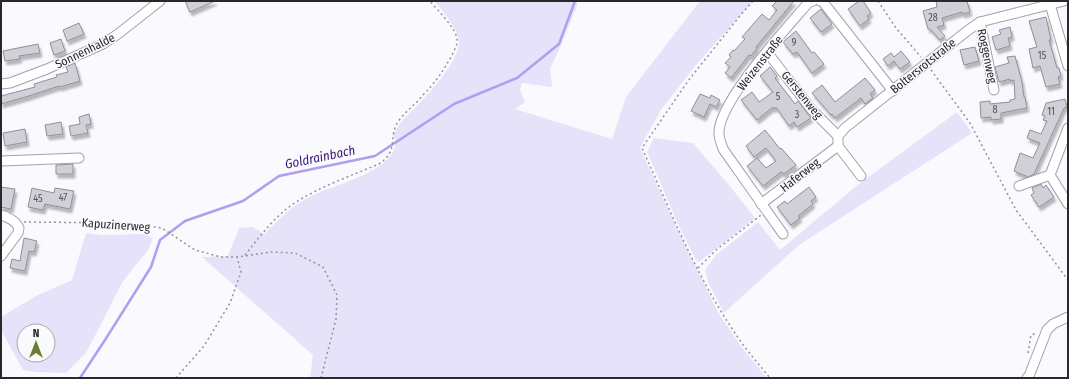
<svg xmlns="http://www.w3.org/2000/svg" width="1069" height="379" font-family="'Fira Sans Condensed',sans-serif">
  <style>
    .green { fill: #e6e2fa; fill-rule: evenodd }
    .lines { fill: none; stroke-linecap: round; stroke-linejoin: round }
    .stream { stroke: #ae9ff1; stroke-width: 2.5 }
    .building { fill: #d1d0d9; stroke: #908f97; filter: url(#shadow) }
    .minor-casing { stroke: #a3a1aa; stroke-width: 11 }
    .path { stroke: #949498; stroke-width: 1.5; stroke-dasharray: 2 3; stroke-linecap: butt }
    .minor { stroke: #fff; stroke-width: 9 }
    .labels { text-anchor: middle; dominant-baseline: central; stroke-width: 3; stroke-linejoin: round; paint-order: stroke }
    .number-label { font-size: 10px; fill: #535357 }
    .street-label { font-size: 12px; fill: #29292c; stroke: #f9f9fe }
    .water-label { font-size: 13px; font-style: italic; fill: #391776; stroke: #f9f9fe }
  </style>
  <defs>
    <filter id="shadow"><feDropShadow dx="2" dy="4" stdDeviation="1" flood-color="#0004"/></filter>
  </defs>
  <rect width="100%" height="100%" fill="#f9f9fe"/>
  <!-- green -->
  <g class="green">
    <path d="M434,1h143v5l-16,39 -11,24 2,18 -30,-4 -2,7 5,12 -10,7 97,30 14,-42 74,-96h53l-58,65 -34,44 -21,38 45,97 34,69 24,35 24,29h-457l3,-23 -111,-98 26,-1 11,-28 14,-1 11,7c10,-9 20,-21 32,-29 8,-5 16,-10 24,-13 21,-9 81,-24 75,-54l-2,-1c3,-12 13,-20 22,-29 13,-14 43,-45 44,-65 1,-11 -17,-34 -25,-42z"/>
    <polygon points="957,112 972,133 799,245 724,313 708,282 705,270 716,255 758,222 780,250 859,184"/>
    <polygon points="654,138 693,143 729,185 755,218 699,262 696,260 681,231 647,152"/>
    <path d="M86,233l17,2 42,-1 8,4 -5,12 -25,31 -37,72 -20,20 -29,-1 -14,-2 -22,-40v-13l35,-21 36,-16zM24,331h24v24h-24z"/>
  </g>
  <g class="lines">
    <!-- stream -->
    <polyline class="stream" points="80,378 105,340 151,267 160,240 185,221 243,201 279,176 375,156 454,104 517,78 559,44 575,1"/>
  </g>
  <!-- building -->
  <g class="building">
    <polygon points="185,1 215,1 190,12"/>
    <polygon points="777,1 794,1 756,47 757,48 751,56 749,55 731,78 725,73 730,67 725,63 731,57 729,55 733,50 734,51 745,39 742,37 762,14 769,20 777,10 772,6"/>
    <polygon points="859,1 863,1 871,13 867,16 869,19 860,26 848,9"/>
    <polygon points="936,1 967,1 970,12 963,14 962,12 942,18 944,25 937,27 945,36 940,40 930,29 928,29 923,11 937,7"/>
    <polygon points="821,9 832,24 821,32 810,18"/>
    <polygon points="1046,17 1051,40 1049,40 1057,68 1059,68 1061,76 1058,77 1060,84 1046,87 1040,66 1033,68 1029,49 1037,47 1029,21"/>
    <polygon points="79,23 84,34 67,41 63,30"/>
    <polygon points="1010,27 1012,37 1008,38 1010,46 996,50 992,37 1001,34 999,30"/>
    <polygon points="796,31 812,53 814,52 824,64 812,73 797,52 793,54 783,42"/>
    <polygon points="61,39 65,51 54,55 50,43"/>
    <polygon points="38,44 40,53 19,56 20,59 5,61 3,51"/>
    <polygon points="975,47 979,61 964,65 960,50"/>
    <polygon points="901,51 910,62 900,69 894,61 888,66 883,59 891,53 894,57"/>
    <polygon points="1015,56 1022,82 1024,97 1025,97 1027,108 1001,113 1001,119 991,120 991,117 981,118 980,102 990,101 990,104 1010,102 1010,100 1015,99 1014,80 1010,81 1010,79 999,82 995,67 1009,63 1007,57"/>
    <polygon points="75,63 80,81 60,87 59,86 29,96 1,104 1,96 35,87 34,84 57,77 56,75 68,72 66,67"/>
    <polygon points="770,67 777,76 775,78 795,104 798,101 811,118 797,127 794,122 789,126 776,107 774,109 773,107 757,120 741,100 752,92 759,102 773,92 760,76"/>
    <polygon points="865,78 875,90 870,94 873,98 865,104 861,98 835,118 832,114 831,115 812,93 822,85 835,102"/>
    <polygon points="700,94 710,98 711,95 720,100 716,107 710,104 704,117 691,111"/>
    <polygon points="1065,99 1067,107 1064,108 1034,174 1028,177 1014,171 1020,153 1033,158 1040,143 1027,138 1030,130 1041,134 1047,121 1043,120 1045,116 1042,115 1046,103"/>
    <polygon points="89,114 91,124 86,125 88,133 71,136 69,126 80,124 79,117"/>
    <polygon points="61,122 63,134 47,136 45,125"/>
    <polygon points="25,129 27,142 5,146 3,133"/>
    <polygon points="765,130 780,149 781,148 796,165 784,174 781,172 763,186 747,166 757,158 766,168 776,161 766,148 754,157 746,146"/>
    <polygon points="73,164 73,174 56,174 56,165"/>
    <polygon points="1041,184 1043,188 1046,185 1054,197 1039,207 1031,195 1034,193 1032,188"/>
    <polygon points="1,187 15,189 11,209 1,207"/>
    <polygon points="809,187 816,197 811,201 813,204 798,216 800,218 791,225 777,207 785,201 787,204"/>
    <polygon points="32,188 54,193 55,188 74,191 70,209 45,204 43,210 28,207"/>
    <polygon points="24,238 37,241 34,252 29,251 25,271 10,268 12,259 20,261"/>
  </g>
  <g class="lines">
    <!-- minor casing -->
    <g class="minor-casing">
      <g id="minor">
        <polyline points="820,1 823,2 893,91"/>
        <polyline points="1049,1 1068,66"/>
        <polyline points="980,22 994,90"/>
        <polyline points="767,52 812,110 838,136"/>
        <polyline points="1,84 10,83 47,69 103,44 118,34 160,1"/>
        <polyline points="1068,128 1050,175 1068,204"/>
        <polyline points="1,161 79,158"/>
        <polyline points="861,176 838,146 838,136 845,128 967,31 980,22 1064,1"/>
        <polyline points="1019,186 1050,175"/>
        <polyline points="761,204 838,146"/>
        <path d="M1,215c8,3 14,5 18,13l-1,5 -17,23"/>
        <path d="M783,234l-60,-85c-1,-4 -4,-10 -4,-15 -2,-31 68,-106 89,-131l5,-2"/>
        <polyline points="1027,378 1029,376 1047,330 1053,324 1068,317"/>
      </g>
    </g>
    <!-- path -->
    <g class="path">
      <path d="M753,1l-14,16 -51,64 -46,67c28,62 54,128 93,185 10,16 23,30 35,45"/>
      <polyline points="878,1 896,28 921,57"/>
      <polyline points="931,70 970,123 1016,210 1068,280"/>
      <polyline points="24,222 126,223 162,228 195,250 221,257 237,257 271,252 295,253 323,267 337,295 336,319 321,378"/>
      <path d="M245,255c12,-15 24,-31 39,-44 23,-20 67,-35 95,-47 22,-15 7,-27 21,-45 7,-9 16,-15 23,-24 12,-12 21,-25 29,-40 2,-5 6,-10 5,-17 -3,-12 -19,-27 -27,-37"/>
      <polyline points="698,268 716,250 761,215"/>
      <polyline points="1028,353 1031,335 1037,333"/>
      <polyline points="176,378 204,346 230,303 241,272 237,257"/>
    </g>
    <!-- minor -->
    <use href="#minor" class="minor"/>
  </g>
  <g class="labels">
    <!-- number labels -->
    <g class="number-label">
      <text x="933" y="18">28</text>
      <text x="794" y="43">9</text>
      <text x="1042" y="56">15</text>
      <text x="778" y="97">5</text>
      <text x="995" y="110">8</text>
      <text x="1051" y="112">11</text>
      <text x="797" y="115">3</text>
      <text x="63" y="198">47</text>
      <text x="38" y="199">45</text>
    </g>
    <!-- street labels -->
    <g class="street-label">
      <text transform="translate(85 51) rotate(-26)">Sonnenhalde</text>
      <text transform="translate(987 56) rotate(78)">Roggenweg</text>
      <text transform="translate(760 63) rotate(-52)">Weizenstraße</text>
      <text transform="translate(923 66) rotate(-39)">Boltersrotstraße</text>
      <text transform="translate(802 95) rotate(51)">Gerstenweg</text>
      <text transform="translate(800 175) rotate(-38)">Haferweg</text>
      <text transform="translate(116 225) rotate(4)">Kapuzinerweg</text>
    </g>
    <!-- water labels -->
    <g class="water-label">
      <text transform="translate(320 157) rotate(-12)">Goldrainbach</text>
    </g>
  </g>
  <!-- border -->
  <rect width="1069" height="379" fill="none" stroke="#29292c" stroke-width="4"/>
  <!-- north arrow -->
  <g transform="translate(36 343)"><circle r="19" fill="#f9f9fe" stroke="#a6a6aa"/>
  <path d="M0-3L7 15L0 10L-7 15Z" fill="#698032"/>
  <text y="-6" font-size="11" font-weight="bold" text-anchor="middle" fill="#29292c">N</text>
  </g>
</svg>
